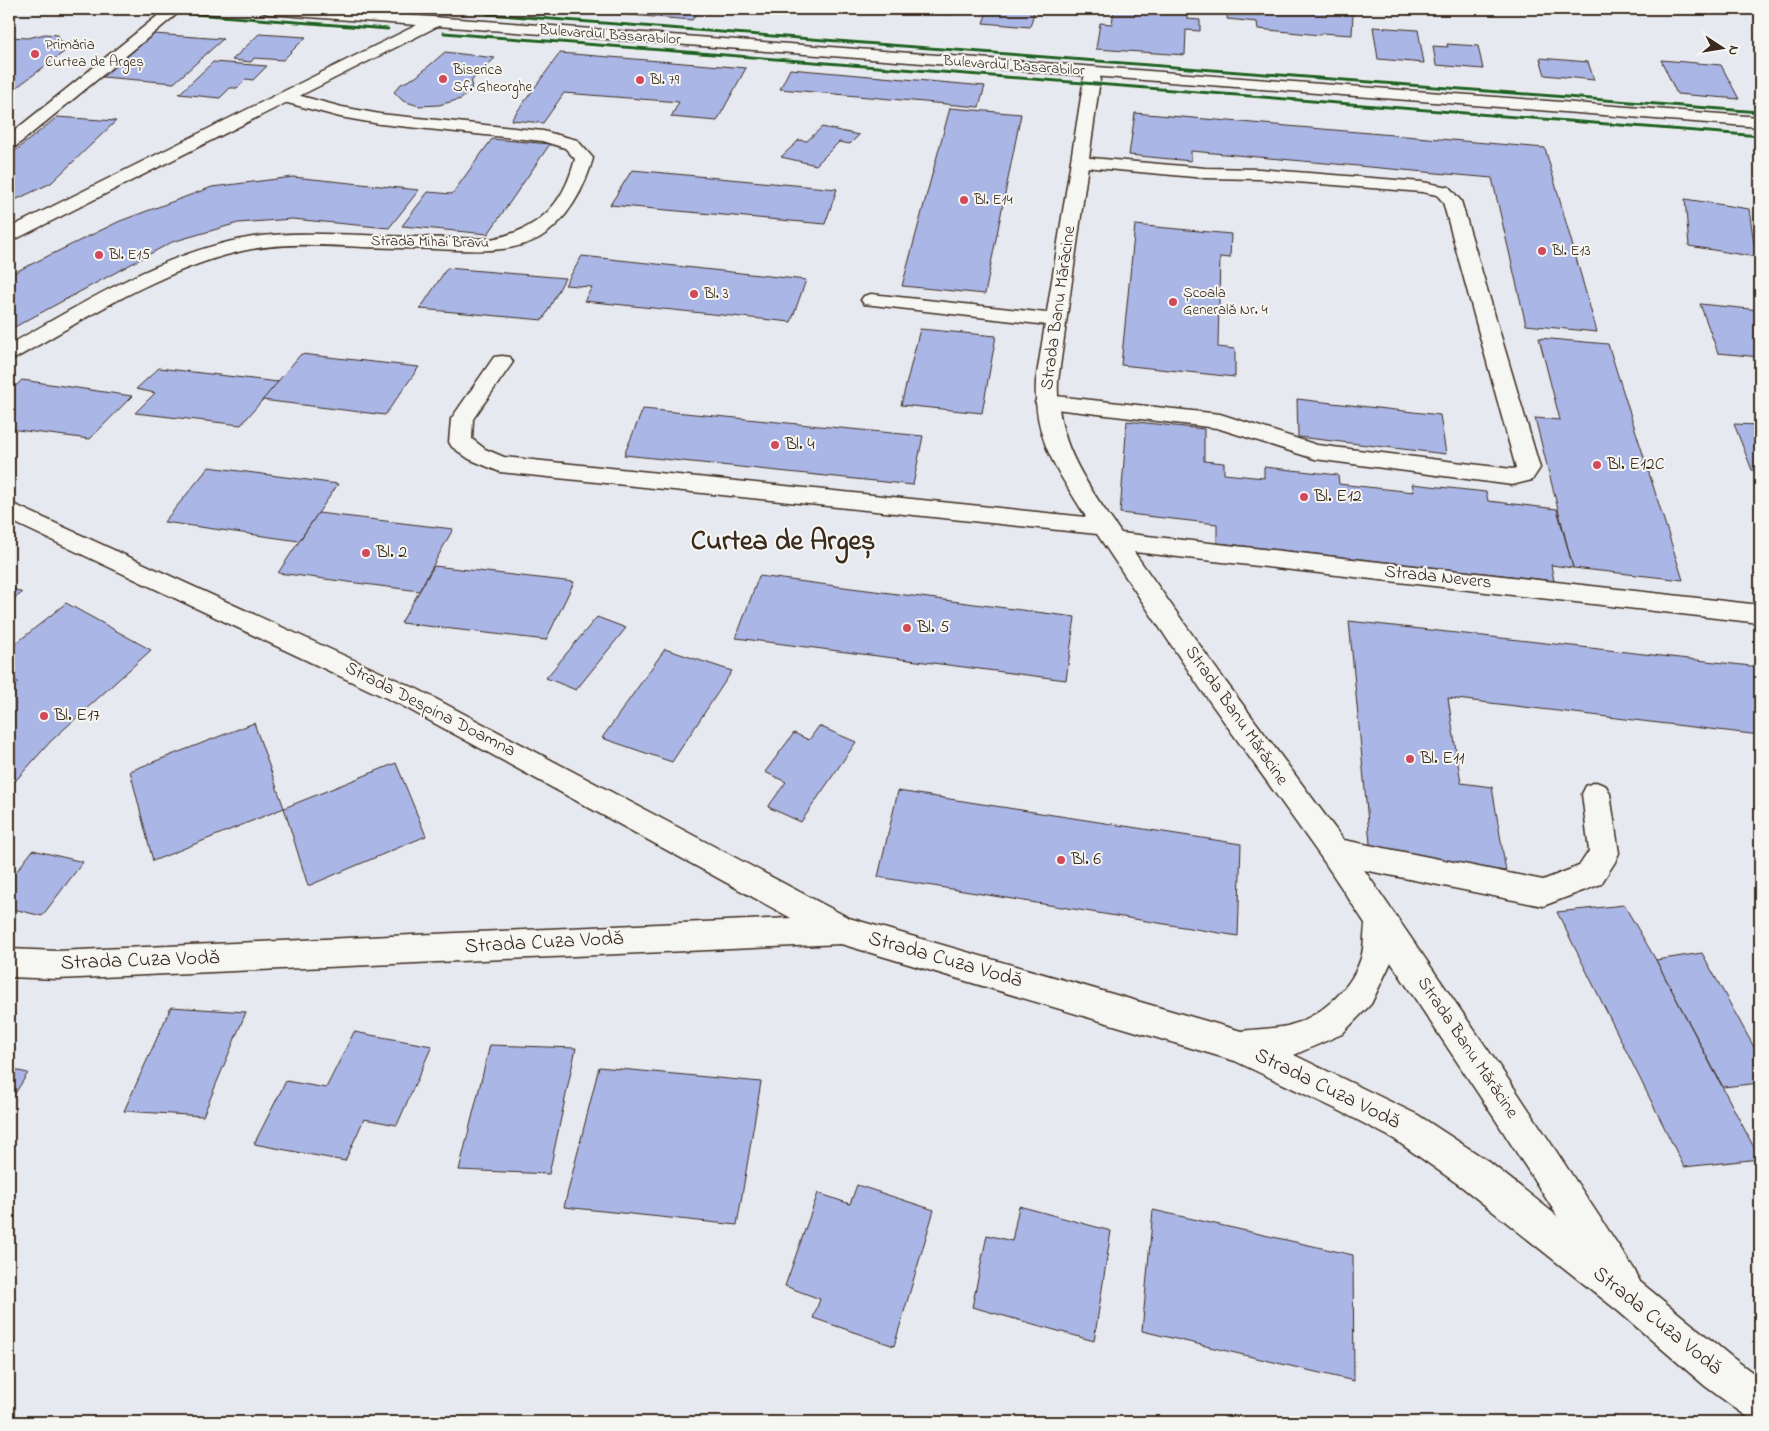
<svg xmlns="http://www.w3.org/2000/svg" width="1769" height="1431" font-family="'Indie Flower',sans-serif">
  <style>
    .building { fill: #aab6e6; stroke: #3b2a1e }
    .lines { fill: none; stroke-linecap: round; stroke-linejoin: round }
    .lane-casing { stroke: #3b2a1e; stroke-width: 3 }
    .street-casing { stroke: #3b2a1e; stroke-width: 3 }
    .secondary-casing { stroke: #3b2a1e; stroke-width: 3 }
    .lane { fill: #f6f6f2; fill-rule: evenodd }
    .street { fill: #f6f6f2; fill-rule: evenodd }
    .secondary { fill: #f6f6f2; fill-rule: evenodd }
    .cycleway-casing { stroke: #f6f6f2; stroke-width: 5 }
    .cycleway { stroke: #1b5e20; stroke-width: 3 }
    .poi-dot { fill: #d1495b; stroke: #f6f6f2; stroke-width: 2 }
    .labels { text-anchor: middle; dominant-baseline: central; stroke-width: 4; stroke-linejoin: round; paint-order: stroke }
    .far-street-label { font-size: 15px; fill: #3b2a1e; stroke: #f6f6f2 }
    .far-poi-label { font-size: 15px; fill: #3b2a1e; stroke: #f6f6f2; text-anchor: start }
    .street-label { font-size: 18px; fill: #3b2a1e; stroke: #f6f6f2 }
    .poi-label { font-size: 18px; fill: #3b2a1e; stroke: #f6f6f2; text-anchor: start }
    .near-street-label { font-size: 21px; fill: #3b2a1e; stroke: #f6f6f2 }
    .town-label { font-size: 28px; font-weight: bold; fill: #3b2a1e; stroke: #f6f6f2 }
  </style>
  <rect width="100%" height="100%" fill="#e7e9f0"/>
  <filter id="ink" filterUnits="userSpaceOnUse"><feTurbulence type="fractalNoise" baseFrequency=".02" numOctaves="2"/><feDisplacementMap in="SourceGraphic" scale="10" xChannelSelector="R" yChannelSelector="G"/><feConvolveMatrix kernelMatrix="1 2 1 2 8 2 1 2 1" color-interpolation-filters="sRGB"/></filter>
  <g filter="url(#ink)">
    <!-- building -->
    <g class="building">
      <polygon points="621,9 700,9 692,20 617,14"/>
      <polygon points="905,9 953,9 950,15 904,11"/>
      <polygon points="988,9 1035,9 1030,27 983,23"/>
      <polygon points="1114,9 1187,9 1187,19 1200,20 1200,31 1186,30 1185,55 1096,49 1100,23 1112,24"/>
      <polygon points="1228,9 1326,9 1326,12 1353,14 1352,35 1321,33 1320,35 1258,29 1257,22 1227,19"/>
      <polygon points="1373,27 1418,30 1424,63 1378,59"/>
      <polygon points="45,34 58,35 60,41 76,43 9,93 9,37 28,38"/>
      <polygon points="154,34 223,39 174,83 102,77"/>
      <polygon points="259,34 306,37 283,60 254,58 251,62 232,60"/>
      <polygon points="1447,44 1478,46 1483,69 1436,65 1433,46 1448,47"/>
      <polygon points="445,52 495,58 472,80 471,90 461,99 439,105 419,106 403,101 394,92 401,84 416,77"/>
      <polygon points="560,53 746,68 717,121 671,117 679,102 564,93 543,123 511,120"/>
      <polygon points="1540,58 1588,62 1594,80 1545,75"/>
      <polygon points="1661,60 1721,65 1739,99 1677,94"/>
      <polygon points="213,62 267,66 253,80 246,79 237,88 230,88 220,98 179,94"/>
      <polygon points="790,69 985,86 979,107 780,89"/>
      <polygon points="950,108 1021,114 985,294 902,286"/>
      <polygon points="1135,113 1545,148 1597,332 1526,325 1492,178 1191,151 1191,161 1129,155"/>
      <polygon points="57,117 116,121 51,183 9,203 9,156"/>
      <polygon points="822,127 859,135 850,144 839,142 816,165 781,157 799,140 807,141"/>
      <polygon points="492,139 550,144 488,234 402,226 428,192 452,194"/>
      <polygon points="632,170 837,189 825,224 610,205"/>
      <polygon points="293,177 419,190 389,228 292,219 238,223 172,242 9,330 9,275 120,221 212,187"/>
      <polygon points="1685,199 1749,209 1756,257 1689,246"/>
      <polygon points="1135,225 1231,234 1230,258 1220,257 1218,347 1235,349 1235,377 1121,365"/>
      <polygon points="582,256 806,280 791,322 584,301 592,287 565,285"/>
      <polygon points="447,268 565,278 543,320 420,309"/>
      <polygon points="1700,304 1760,310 1760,357 1718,353"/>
      <polygon points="920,329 996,336 982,413 901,405"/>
      <polygon points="1539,338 1608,344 1683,580 1573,568 1535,418 1560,420"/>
      <polygon points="301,354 419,367 385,415 262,400"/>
      <polygon points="159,368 278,382 241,425 135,413 155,393 136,389"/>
      <polygon points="22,380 132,396 90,439 9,429 9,392"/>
      <polygon points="1297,399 1440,415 1446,454 1298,437"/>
      <polygon points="643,409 923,436 913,485 624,455"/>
      <polygon points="1127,421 1204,429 1204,461 1224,463 1224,474 1264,478 1264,467 1338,475 1339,484 1414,492 1412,484 1486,492 1488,501 1557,509 1573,568 1551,565 1554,581 1217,543 1217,524 1120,513"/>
      <polygon points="1734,424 1760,425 1760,471 1752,470"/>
      <polygon points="209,467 338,484 299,541 164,522"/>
      <polygon points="318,513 453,529 419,591 278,573"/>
      <polygon points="434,566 574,582 546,640 401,623"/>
      <polygon points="759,576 1075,617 1066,680 736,638"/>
      <polygon points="9,586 22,593 9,602"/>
      <polygon points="66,603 151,650 51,741 9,788 9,691 18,682 9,676 9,649"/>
      <polygon points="597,617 626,628 576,690 546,678"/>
      <polygon points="1349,621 1760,667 1760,735 1448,698 1461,783 1492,787 1506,871 1371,854"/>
      <polygon points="665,649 732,671 672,762 602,738"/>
      <polygon points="254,723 284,808 153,861 130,771"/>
      <polygon points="819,726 856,742 801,822 768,807 786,782 765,772 794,733 809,740"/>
      <polygon points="396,763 426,836 308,886 284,808"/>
      <polygon points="898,791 1241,844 1238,936 878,877"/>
      <polygon points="33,850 83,862 42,916 9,908 9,881"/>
      <polygon points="1624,905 1656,960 1760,1159 1684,1167 1557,912"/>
      <polygon points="1702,953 1760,1058 1760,1083 1723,1087 1656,960"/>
      <polygon points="171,1007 246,1012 203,1116 124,1111"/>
      <polygon points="354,1032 432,1046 397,1125 364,1119 345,1161 254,1144 286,1081 326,1088"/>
      <polygon points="490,1045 576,1048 549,1174 459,1170"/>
      <polygon points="599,1067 761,1082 737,1225 564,1207"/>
      <polygon points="9,1069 28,1073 9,1103"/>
      <polygon points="857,1185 934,1210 894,1346 813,1318 820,1299 785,1286 818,1193 850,1204"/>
      <polygon points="1019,1206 1111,1231 1094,1341 972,1307 987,1235 1012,1241"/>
      <polygon points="1153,1210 1353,1255 1354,1381 1142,1331"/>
    </g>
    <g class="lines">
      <!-- lane casing -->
      <g class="lane-casing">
        <g id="lane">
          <polygon points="166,9 183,9 15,147 9,148 9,135"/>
          <polygon points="1080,157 1205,168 1259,169 1422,182 1449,187 1461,201 1540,468 1532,480 1512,485 1315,459 1217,428 1038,407 1035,402 1038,397 1046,395 1220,414 1317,445 1512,469 1516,468 1443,202 1437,195 1422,192 1259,179 1205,178 1074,166 1071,162 1074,158"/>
          <polygon points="871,294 1056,314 1063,316 1066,320 1063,324 1056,326 864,304 861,300 864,296"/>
          <polygon points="1596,782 1606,786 1610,794 1619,853 1615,862 1601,884 1543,906 1334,864 1323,860 1319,851 1323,842 1334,838 1543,880 1579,866 1589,851 1582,794 1586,786"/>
        </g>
      </g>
      <!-- street casing -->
      <g class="street-casing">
        <g id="street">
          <path d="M1093,67l6,2 2,3 -43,309c-3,62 29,103 63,152l639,72v18l-626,-71 86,122 125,168 174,253 115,174 6,13 -6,13 -13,6 -13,-6 -113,-176 -172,-259 -123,-172 -103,-154 -597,-62 -31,-13 -17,-12 -3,-5 2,-23 43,-62 8,-1 8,1 3,5 -40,57 -1,20 13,10 19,8 582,60c-29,-48 -53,-77 -50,-136l49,-309 2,-3z"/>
          <path d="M286,92l56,15 38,7 163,17 34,9 16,18c-8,30 -26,64 -54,80 -32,17 -70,12 -104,11 -24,-1 -48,-1 -72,-2 -40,-2 -82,-5 -121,4 -82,19 -154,66 -226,107l-7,2v-15c76,-43 156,-94 244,-108 36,-5 73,-3 109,-2 43,2 86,3 129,4 47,-9 72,-33 84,-80l-10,-11 -23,-7 -162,-17 -40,-7 -60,-16 -2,-4 2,-4z"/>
        </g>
      </g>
      <!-- secondary casing -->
      <g class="secondary-casing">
        <g id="secondary">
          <polygon points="261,9 325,9 1760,117 1760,127 438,26 16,239 9,241 9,228 417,25 268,14 263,12"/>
          <path d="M9,502l410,188 430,228 392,113c15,-2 31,-2 46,-5 32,-8 64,-36 74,-68 5,-16 1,-33 8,-49l11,-4 11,4 5,10 -3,39 -22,46 -29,30 -48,21 124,60 70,46 156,124 89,73 27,20v44l-14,-6 -41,-30 -87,-75 -156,-124 -68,-48 -56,-29 -103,-49 -394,-117 -784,35 -48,-2v-28l48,2 734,-33 -392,-214 -390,-184z"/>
        </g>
      </g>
      <!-- lane -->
      <use href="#lane" class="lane"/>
      <!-- street -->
      <use href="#street" class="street"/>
      <!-- secondary -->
      <use href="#secondary" class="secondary"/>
      <!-- cycleway casing -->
      <g class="cycleway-casing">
        <g id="cycleway">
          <polyline points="130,9 388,29"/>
          <polyline points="487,14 1760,112"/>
          <polyline points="444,33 1760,136"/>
        </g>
      </g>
      <!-- cycleway -->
      <use href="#cycleway" class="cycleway"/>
    </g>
  </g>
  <!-- markers -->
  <g class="poi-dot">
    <circle cx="35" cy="54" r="5"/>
    <circle cx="443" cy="79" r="5"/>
    <circle cx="640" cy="80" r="5"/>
    <circle cx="964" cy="200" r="5"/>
    <circle cx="1542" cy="251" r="5"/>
    <circle cx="99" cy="255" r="5"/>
    <circle cx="694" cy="294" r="5"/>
    <circle cx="1173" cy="302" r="5"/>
    <circle cx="775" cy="445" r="5"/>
    <circle cx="1597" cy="465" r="5"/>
    <circle cx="1304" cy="497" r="5"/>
    <circle cx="366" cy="553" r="5"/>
    <circle cx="907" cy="628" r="5"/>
    <circle cx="44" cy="716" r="5"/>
    <circle cx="1410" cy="759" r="5"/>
    <circle cx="1061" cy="860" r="5"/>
  </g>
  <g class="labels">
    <!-- far-street labels -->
    <g class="far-street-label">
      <text transform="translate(610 35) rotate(4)">Bulevardul Basarabilor</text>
      <text transform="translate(1014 66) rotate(4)">Bulevardul Basarabilor</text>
      <text transform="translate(430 242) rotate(1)">Strada Mihai Bravu</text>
    </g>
    <!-- far-poi labels -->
    <g class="far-poi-label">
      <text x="45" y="45">Primăria<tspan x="45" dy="17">Curtea de Argeș</tspan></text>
      <text x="453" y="70">Biserica<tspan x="453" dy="17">Sf. Gheorghe</tspan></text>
      <text x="650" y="80">Bl. 79</text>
      <text x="974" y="200">Bl. E14</text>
      <text x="1552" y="251">Bl. E13</text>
      <text x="109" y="255">Bl. E15</text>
      <text x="1183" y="293">Școala<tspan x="1183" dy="17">Generală Nr. 4</tspan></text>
      <text x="704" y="294">Bl. 3</text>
    </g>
    <!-- street labels -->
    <g class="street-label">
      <text transform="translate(1059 308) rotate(-82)">Strada Banu Mărăcine</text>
      <text transform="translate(1438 578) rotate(6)">Strada Nevers</text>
      <text transform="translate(430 710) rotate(27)">Strada Despina Doamna</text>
      <text transform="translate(1236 716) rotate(55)">Strada Banu Mărăcine</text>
      <text transform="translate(1467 1048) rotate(56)">Strada Banu Mărăcine</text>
    </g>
    <!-- poi labels -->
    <g class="poi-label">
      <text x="785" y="445">Bl. 4</text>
      <text x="1607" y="465">Bl. E12C</text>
      <text x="1314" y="497">Bl. E12</text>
      <text x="376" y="553">Bl. 2</text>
      <text x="917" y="628">Bl. 5</text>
      <text x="54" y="716">Bl. E17</text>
      <text x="1420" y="759">Bl. E11</text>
      <text x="1071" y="860">Bl. 6</text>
    </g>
    <!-- near-street labels -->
    <g class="near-street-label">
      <text transform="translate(544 943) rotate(-3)">Strada Cuza Vodă</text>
      <text transform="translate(945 960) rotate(16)">Strada Cuza Vodă</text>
      <text transform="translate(140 961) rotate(-2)">Strada Cuza Vodă</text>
      <text transform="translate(1327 1089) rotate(26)">Strada Cuza Vodă</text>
      <text transform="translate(1657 1321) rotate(39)">Strada Cuza Vodă</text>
    </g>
    <!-- town labels -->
    <g class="town-label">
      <text x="783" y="542">Curtea de Argeș</text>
    </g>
  </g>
  <!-- margin -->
  <rect width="1769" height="1431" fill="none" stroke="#f6f6f2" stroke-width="30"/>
  <rect x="15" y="15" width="1739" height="1401" fill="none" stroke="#3b2a1e" stroke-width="2" filter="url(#ink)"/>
  <!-- north arrow -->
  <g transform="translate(1722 48) rotate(102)" stroke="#f6f6f2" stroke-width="4" paint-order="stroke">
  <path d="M0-4L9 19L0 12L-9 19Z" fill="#3b2a1e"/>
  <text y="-8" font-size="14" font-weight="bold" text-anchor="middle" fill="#3b2a1e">N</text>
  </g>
</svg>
